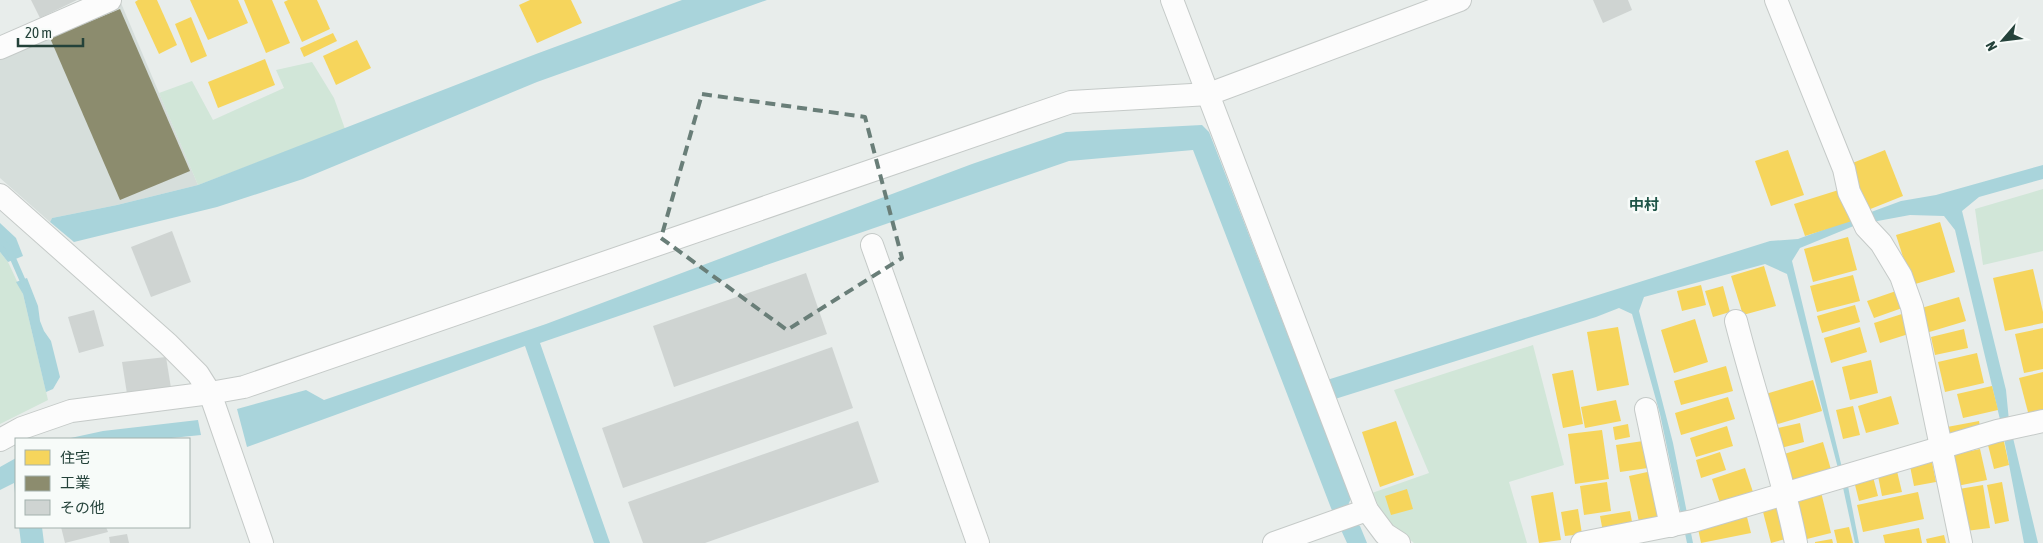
<svg xmlns="http://www.w3.org/2000/svg" width="2043" height="543" font-family="'Asap Condensed','Noto Sans JP',sans-serif">
  <style>
    .built { fill: #d6dedb }
    .green { fill: #d1e6d8 }
    .water { fill: #a9d4db }
    .homes { fill: #f6d55c }
    .industry { fill: #8c8c6e }
    .lines { fill: none; stroke-linecap: round; stroke-linejoin: round }
    .stream { stroke: #a9d4db; stroke-width: 6 }
    .building { fill: #cfd4d2 }
    .minor-casing { stroke: #c5cac8; stroke-width: 24 }
    .minor { stroke: #fcfcfc; stroke-width: 22 }
    .marked { fill: none; stroke: #697e78; stroke-width: 4; stroke-dasharray: 10 6; stroke-linejoin: round }
    .labels { text-anchor: middle; dominant-baseline: central; stroke-width: 5; stroke-linejoin: round; paint-order: stroke }
    .neighbourhood-label { font-size: 15px; font-weight: bold; fill: #1f5548; stroke: #f7fbf9 }
  </style>
  <rect width="100%" height="100%" fill="#e8edeb"/>
  <!-- built -->
  <polygon class="built" points="121,3 198,185 117,205 52,218 50,222 0,178 0,54"/>
  <!-- green -->
  <g class="green">
    <polygon points="312,62 334,98 345,129 198,185 159,93 192,81 213,120 284,88 276,70"/>
    <polygon points="2043,189 2043,251 1983,265 1975,209"/>
    <polygon points="0,252 8,262 23,294 48,400 0,424"/>
    <polygon points="1533,345 1564,465 1509,482 1527,543 1414,543 1385,519 1372,493 1429,473 1394,390"/>
  </g>
  <!-- water -->
  <g class="water">
    <polygon points="682,0 767,0 537,82 303,179 217,207 74,242 50,222 52,218 117,205 198,185 536,54"/>
    <polygon points="1202,125 1209,132 1351,498 1347,508 1353,522 1360,526 1367,543 1347,543 1331,508 1193,150 1069,161 540,343 610,543 594,543 525,346 247,447 237,409 306,390 324,400 546,324 972,164 1066,132"/>
    <polygon points="2043,165 2043,179 1979,197 1962,211 2006,390 2009,421 2038,543 2024,543 2002,428 1955,230 1944,216 1910,215 1856,225 1800,248 1792,261 1843,472 1839,472 1787,274 1765,264 1644,297 1639,311 1673,443 1693,543 1687,543 1660,414 1632,314 1619,308 1596,317 1335,399 1327,380 1770,241 1798,239 1901,201 1936,195"/>
    <polygon points="0,223 16,238 23,256 8,262 0,252"/>
    <polygon points="27,278 38,306 40,321 44,331 51,341 60,377 53,389 46,392 23,294 16,282"/>
    <polygon points="198,420 201,435 162,439 66,439 103,431"/>
    <polygon points="16,458 16,503 14,483 0,490 0,467"/>
    <polygon points="1847,481 1859,543 1855,543 1842,483"/>
    <polygon points="19,527 42,527 44,543 21,543"/>
  </g>
  <!-- homes -->
  <g class="homes">
    <polygon points="138,0 157,0 177,45 159,54 135,2"/>
    <polygon points="190,0 238,0 248,23 208,40"/>
    <polygon points="244,0 272,0 290,43 266,53"/>
    <polygon points="288,0 317,0 330,29 302,42 284,2"/>
    <polygon points="530,0 571,0 582,23 537,43 519,5"/>
    <polygon points="191,17 207,56 191,63 175,24"/>
    <polygon points="333,33 337,41 304,57 300,48"/>
    <polygon points="357,40 371,68 336,85 323,56"/>
    <polygon points="265,59 275,85 218,108 208,82"/>
    <polygon points="1788,150 1804,195 1771,206 1755,161"/>
    <polygon points="1885,150 1903,196 1868,210 1850,164"/>
    <polygon points="1845,188 1855,220 1805,236 1794,204"/>
    <polygon points="1940,222 1955,272 1912,285 1896,235"/>
    <polygon points="1848,237 1857,270 1813,282 1804,249"/>
    <polygon points="1764,266 1776,306 1743,315 1731,276"/>
    <polygon points="2033,269 2043,312 2043,323 2005,331 1993,278"/>
    <polygon points="1853,275 1860,301 1817,312 1810,286"/>
    <polygon points="1701,285 1706,305 1682,311 1677,291"/>
    <polygon points="1723,286 1730,312 1713,317 1705,291"/>
    <polygon points="1899,290 1905,307 1874,318 1867,301"/>
    <polygon points="1959,297 1966,321 1926,333 1918,309"/>
    <polygon points="1855,305 1860,322 1822,333 1817,316"/>
    <polygon points="1908,312 1915,332 1880,343 1874,323"/>
    <polygon points="1695,319 1708,362 1674,373 1661,330"/>
    <polygon points="1618,327 1629,385 1597,391 1587,332"/>
    <polygon points="1860,327 1867,352 1831,363 1824,338"/>
    <polygon points="2043,328 2043,369 2024,373 2015,334"/>
    <polygon points="1964,329 1968,348 1935,355 1931,337"/>
    <polygon points="1977,353 1984,383 1945,392 1938,362"/>
    <polygon points="1871,360 1878,393 1850,400 1842,367"/>
    <polygon points="1726,366 1733,391 1681,405 1674,381"/>
    <polygon points="1573,370 1583,424 1563,428 1552,374"/>
    <polygon points="2043,372 2043,412 2029,416 2019,378"/>
    <polygon points="1813,380 1822,411 1771,426 1762,395"/>
    <polygon points="1992,386 1998,410 1963,418 1957,394"/>
    <polygon points="1891,396 1899,424 1866,433 1858,406"/>
    <polygon points="1728,397 1735,419 1681,435 1675,413"/>
    <polygon points="1616,400 1621,421 1585,428 1581,407"/>
    <polygon points="1853,406 1860,435 1843,439 1836,410"/>
    <polygon points="1396,421 1414,475 1380,487 1362,432"/>
    <polygon points="1979,421 1981,432 1949,438 1947,427"/>
    <polygon points="1800,423 1804,442 1777,449 1773,429"/>
    <polygon points="1628,424 1630,437 1615,440 1613,427"/>
    <polygon points="1727,426 1733,446 1696,457 1690,438"/>
    <polygon points="1602,430 1609,479 1575,484 1568,434"/>
    <polygon points="2003,437 2009,465 1994,469 1987,441"/>
    <polygon points="1650,440 1655,467 1620,472 1616,445"/>
    <polygon points="1823,442 1832,473 1790,486 1781,455"/>
    <polygon points="1980,449 1987,480 1957,486 1951,455"/>
    <polygon points="1720,452 1726,470 1701,478 1696,460"/>
    <polygon points="1931,457 1936,482 1914,486 1909,461"/>
    <polygon points="1896,467 1902,492 1882,496 1877,471"/>
    <polygon points="1745,468 1754,495 1721,506 1712,479"/>
    <polygon points="1652,471 1662,517 1639,522 1629,476"/>
    <polygon points="1872,473 1878,496 1859,501 1853,477"/>
    <polygon points="1607,482 1611,511 1584,515 1580,486"/>
    <polygon points="2002,482 2009,521 1995,524 1987,485"/>
    <polygon points="1983,485 1990,528 1966,531 1959,489"/>
    <polygon points="1407,489 1413,509 1391,515 1385,496"/>
    <polygon points="1553,492 1561,540 1539,543 1531,496"/>
    <polygon points="1821,492 1831,533 1803,540 1793,499"/>
    <polygon points="1918,492 1924,519 1863,532 1857,505"/>
    <polygon points="1781,503 1789,538 1771,543 1762,508"/>
    <polygon points="1578,509 1582,534 1565,536 1561,512"/>
    <polygon points="1630,511 1633,527 1603,532 1600,516"/>
    <polygon points="1746,513 1751,533 1701,543 1697,524"/>
    <polygon points="1849,527 1853,543 1837,543 1834,530"/>
    <polygon points="1919,528 1922,543 1885,543 1883,535"/>
    <polygon points="1944,535 1946,543 1927,543 1926,539"/>
    <polygon points="1832,539 1833,543 1815,543 1815,542"/>
  </g>
  <!-- industry -->
  <polygon class="industry" points="120,9 190,171 120,200 50,38"/>
  <g class="lines">
    <!-- stream -->
    <polyline class="stream" points="0,240 8,247 25,286"/>
  </g>
  <!-- building -->
  <g class="building">
    <polygon points="31,0 77,0 40,18"/>
    <polygon points="1593,0 1628,0 1632,10 1603,23"/>
    <polygon points="172,231 191,282 151,297 131,247"/>
    <polygon points="806,273 827,334 674,387 653,326"/>
    <polygon points="94,310 104,346 79,353 68,317"/>
    <polygon points="832,347 853,408 623,488 602,428"/>
    <polygon points="166,357 171,388 127,394 122,362"/>
    <polygon points="858,421 879,482 705,543 643,543 628,502"/>
    <polygon points="61,527 106,527 108,532 65,543"/>
    <polygon points="127,534 129,543 110,543 109,537"/>
  </g>
  <g class="lines">
    <!-- minor casing -->
    <g class="minor-casing">
      <g id="minor">
        <polyline points="1172,0 1367,510 1385,534 1399,543"/>
        <polyline points="1776,0 1844,169 1849,192 1859,212 1866,227 1881,243 1901,276 1912,307 1961,543"/>
        <polyline points="0,48 110,0"/>
        <polyline points="0,195 168,344 198,374 210,393 262,543"/>
        <polyline points="872,245 978,543"/>
        <path d="M1736,321c19,75 45,147 60,222"/>
        <polyline points="1646,409 1671,526"/>
        <polyline points="0,440 22,428 71,411 210,393 244,387 1071,102 1209,94 1460,0"/>
        <polyline points="1274,543 1367,510"/>
        <polyline points="1582,543 1693,521 1997,431 2043,421"/>
      </g>
    </g>
    <!-- minor -->
    <use href="#minor" class="minor"/>
  </g>
  <!-- marked area -->
  <path class="marked" d="M702,94l163,23 37,141 -115,72 -126,-92z"/>
  <g class="labels">
    <!-- neighbourhood labels -->
    <g class="neighbourhood-label">
      <text x="1644" y="204">中村</text>
    </g>
  </g>
  <!-- legend -->
  <rect x="15" y="438" width="175" height="90" fill="#f7fbf9" stroke="#a3b1ad"/>
  <rect x="25" y="450" width="25" height="15" fill="#f6d55c" stroke="#a3b1ad"/>
  <text x="60" y="463" font-size="15" fill="#24423a">住宅</text>
  <rect x="25" y="476" width="25" height="15" fill="#8c8c6e" stroke="#a3b1ad"/>
  <text x="60" y="488" font-size="15" fill="#24423a">工業</text>
  <rect x="25" y="500" width="25" height="15" fill="#cfd4d2" stroke="#a3b1ad"/>
  <text x="60" y="513" font-size="15" fill="#24423a">その他</text>
  <!-- north arrow -->
  <g transform="translate(2003 40) rotate(242)" stroke="#f7fbf9" stroke-width="4" paint-order="stroke">
  <path d="M0-4L9 19L0 12L-9 19Z" fill="#24423a"/>
  <text y="-8" font-size="14" font-weight="bold" text-anchor="middle" fill="#24423a">N</text>
  </g>
  <!-- scale -->
  <path d="M18 38v8h65v-8" fill="none" stroke="#24423a" stroke-width="2.5"/>
  <text x="25" y="38" font-size="15" fill="#24423a" stroke="#f7fbf9" stroke-width="4" paint-order="stroke">20 m</text>
</svg>
